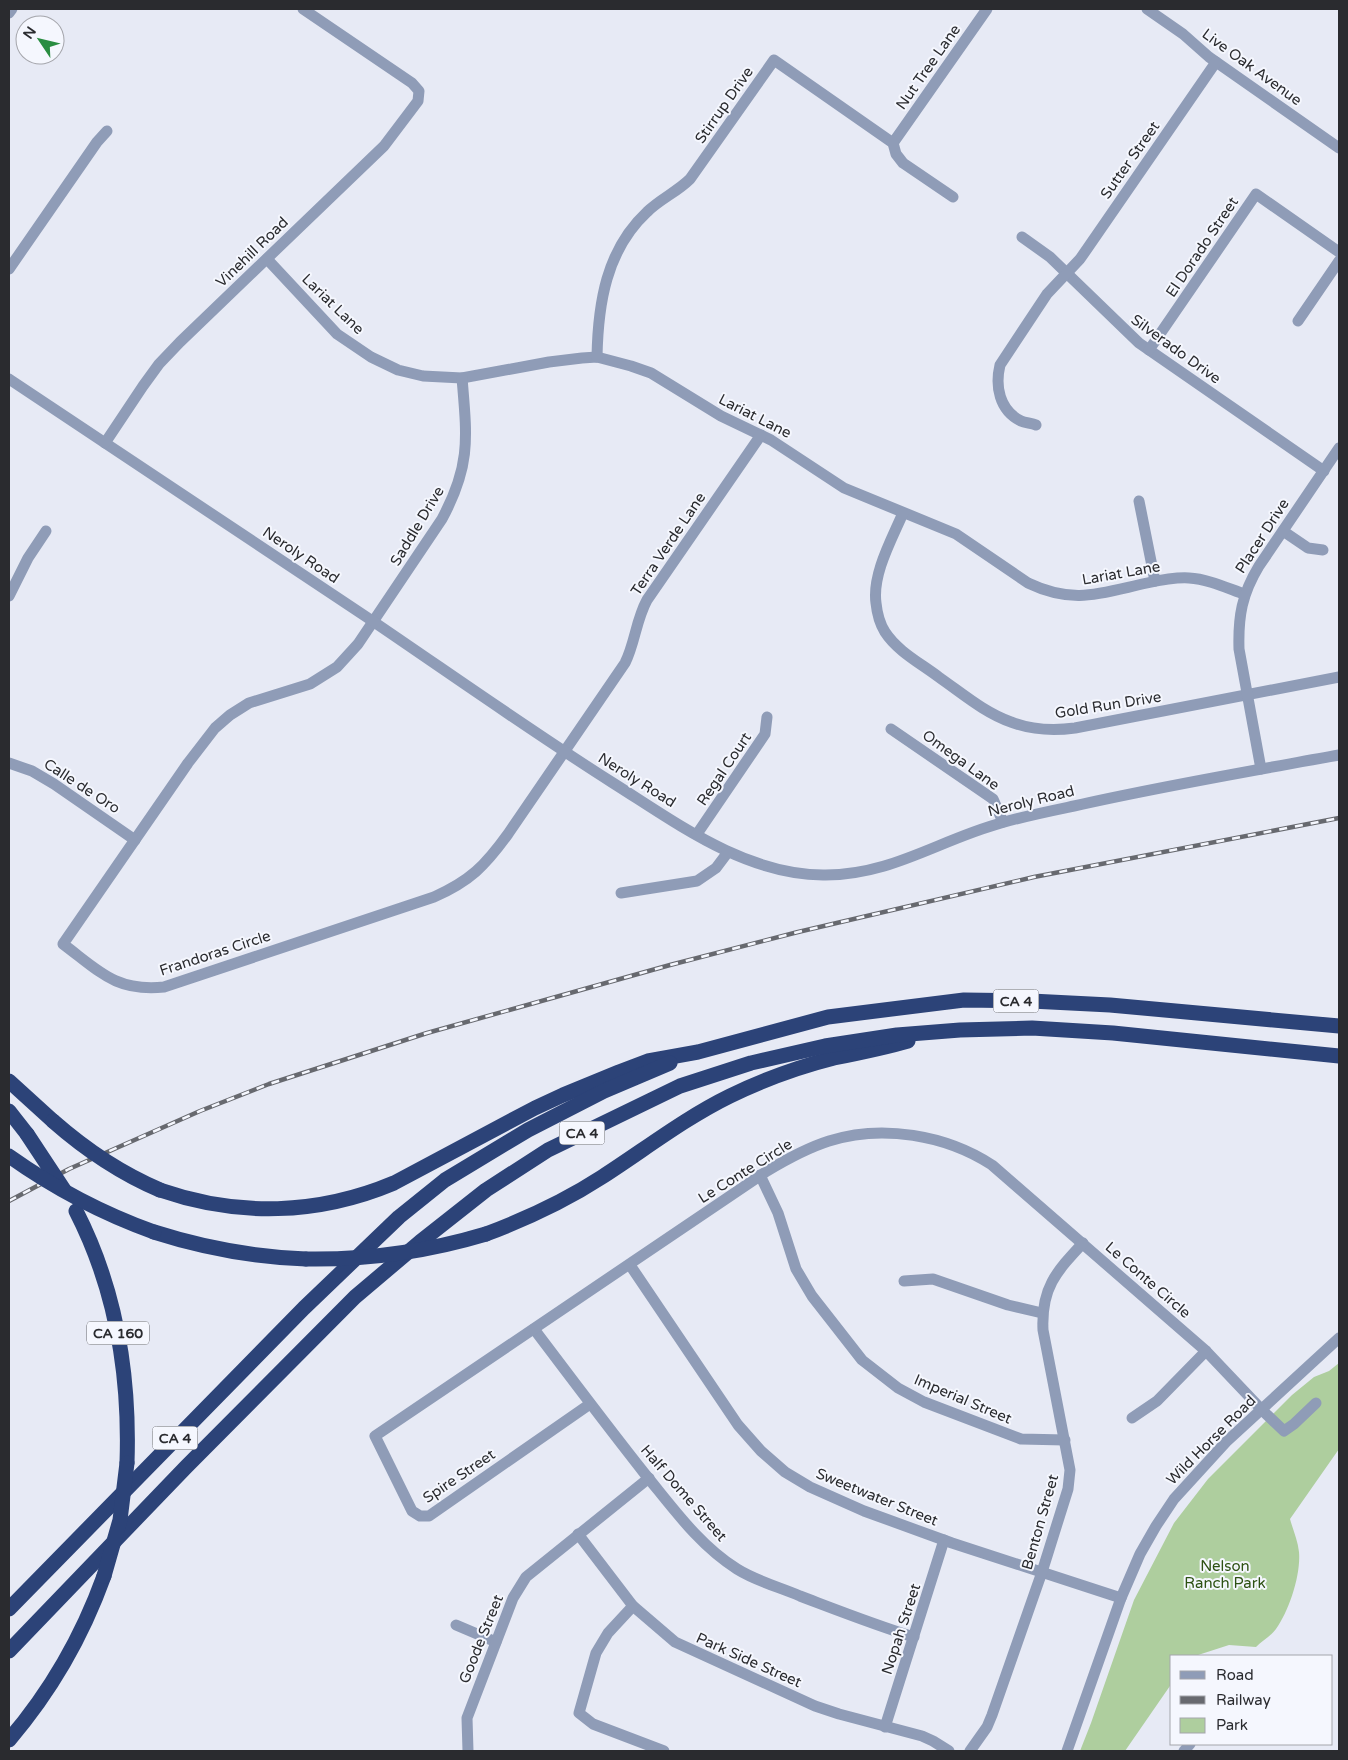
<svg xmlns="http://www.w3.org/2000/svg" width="1348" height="1760" font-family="'Varela Round',sans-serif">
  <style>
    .green { fill: #aece9e }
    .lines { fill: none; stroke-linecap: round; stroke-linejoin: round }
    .minor { stroke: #8f9cb7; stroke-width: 11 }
    .highway { stroke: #2c4378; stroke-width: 15 }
    .rail-casing { stroke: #67696f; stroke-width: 4.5 }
    .rail { stroke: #f5f7fe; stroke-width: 2.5; stroke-dasharray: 8; stroke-linecap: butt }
    .highway-bridge { stroke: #2c4378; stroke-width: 15 }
    .labels { text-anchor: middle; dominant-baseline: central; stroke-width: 4; stroke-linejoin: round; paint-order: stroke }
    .shield { fill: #f5f7fe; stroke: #67686d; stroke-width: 1 }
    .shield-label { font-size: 14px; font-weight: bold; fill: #2a2b2f }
    .street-label { font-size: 15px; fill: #2a2b2f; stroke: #f5f7fe }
    .park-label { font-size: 15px; fill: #2d5113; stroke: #f5f7fe }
  </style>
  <rect width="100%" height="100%" fill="#e7eaf5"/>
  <!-- green -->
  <path class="green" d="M1339,1363v86l-49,70c3,11 8,22 9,33 2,23 -10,59 -23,77 -5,7 -14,12 -20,18l-27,-2 -34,11h-23v27l-47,68h-45l11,-28 43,-123 40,-77 34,-44 84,-84 22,-18 15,-6z"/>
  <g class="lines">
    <!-- minor -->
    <g class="minor">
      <polyline points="1147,9 1183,34 1209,57 1339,148"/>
      <polyline points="9,13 12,9"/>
      <polyline points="893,143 987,9"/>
      <polyline points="1022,237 1050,257 1139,343 1324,471"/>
      <path d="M267,259l70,75 34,23 27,13 25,6 39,2 87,-16 33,-4 15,-1 34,9 20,7 70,43 50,24 73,48 112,46 72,49c46,22 73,10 119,0 14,-3 28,-6 42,-5 19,1 38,10 55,16"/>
      <polyline points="9,269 97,142 107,131"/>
      <polyline points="1298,321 1339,261"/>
      <polyline points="1149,350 1256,194 1339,252"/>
      <path d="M597,357c1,-53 9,-107 50,-145 13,-13 30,-20 43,-33l84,-119 119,83 3,11 7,9 50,34"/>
      <path d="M462,378c5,60 9,87 -20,141l-84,125 -21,23 -27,17 -61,19 -19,12 -15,13 -27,35 -125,181c36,27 53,48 101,43l270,-90c36,-16 51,-31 74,-63l117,-171c10,-20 11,-43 22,-63l114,-165"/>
      <path d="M9,379c121,80 242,160 362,241 81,55 160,111 242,163 65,41 131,91 210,92 67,1 116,-35 178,-52 24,-7 49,-12 73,-17 88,-20 177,-35 265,-51"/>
      <path d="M1036,425c-4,-2 -11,-2 -15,-4 -22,-11 -26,-35 -21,-56l47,-71 33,-35 136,-197"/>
      <polyline points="105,443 143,386 159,364 180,342 384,146 418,101 419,91 412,83 303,9"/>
      <polyline points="1139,501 1155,581"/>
      <path d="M903,513c-11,26 -31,61 -27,90 1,10 4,21 9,29 13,20 37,32 55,46 23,16 45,35 71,44 21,8 42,9 64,6l264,-51"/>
      <polyline points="1283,531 1308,548 1323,550"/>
      <polyline points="9,596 28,558 46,531"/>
      <polyline points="891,729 993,799 1003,822"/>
      <polyline points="9,763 32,771 54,784 135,840"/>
      <path d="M1261,769l-22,-120c-1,-33 3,-55 20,-83l80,-118"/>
      <polyline points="697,834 765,734 767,717"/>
      <polyline points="621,893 697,881 716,868 728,852"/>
      <polyline points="760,1175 778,1213 796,1269 812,1296 862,1360 898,1388 924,1402 1021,1439 1065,1440"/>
      <polyline points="630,1265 738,1425 761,1451 785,1472 810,1487 864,1511 952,1543 1121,1598"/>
      <polyline points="904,1281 933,1279 1008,1305 1042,1313"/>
      <path d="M534,1329c37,49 73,97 111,145 28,34 54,71 92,95 19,12 42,18 63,27 37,14 75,29 114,41"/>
      <path d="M590,1404l-161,112h-9l-8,-5 -37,-75 392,-265c20,-12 40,-23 62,-30 53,-17 117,-6 163,24l214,186 56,59 22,21 10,-7 22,-21"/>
      <polyline points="1132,1418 1157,1401 1206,1351"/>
      <polyline points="578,1534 633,1606 675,1642 815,1706 839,1714 922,1736 933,1741 949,1751"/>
      <polyline points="633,1606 608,1633 596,1653 579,1713 593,1724 664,1751"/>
      <polyline points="456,1625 496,1642"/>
      <polyline points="885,1727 944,1540"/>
      <polyline points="468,1751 467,1718 513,1598 526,1577 649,1478"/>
      <path d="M970,1751l17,-24 5,-12 50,-143 26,-83 2,-19 -27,-140c-2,-42 13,-58 40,-87"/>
      <polyline points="1067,1751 1121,1598 1140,1554 1156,1526 1174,1499 1226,1442 1339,1338"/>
      <polyline points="1184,1751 1190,1744"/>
    </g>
    <!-- highway -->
    <g class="highway">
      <polyline points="9,1081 53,1121"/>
      <polyline points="9,1111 27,1134"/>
      <path d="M160,1190c78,27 158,25 234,-7l141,-75 28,-13 56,-23 29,-11 50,-9 130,-35 136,-17 67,1 79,4 229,21"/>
      <path d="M76,1211c40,78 54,164 51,252"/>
      <path d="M154,1232c50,16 99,25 152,27"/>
      <path d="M486,1234c40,-15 79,-33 116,-57 42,-27 83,-59 128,-81 33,-16 68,-29 104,-38 25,-5 50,-10 74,-17"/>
      <polyline points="9,1609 304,1308 399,1217 445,1180 528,1130 604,1091 670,1063"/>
      <polyline points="9,1651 186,1467 355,1297 420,1242 486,1190 548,1150 680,1086 751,1063 825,1046 897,1035 960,1030 1032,1028 1113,1033 1339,1056"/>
      <path d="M9,1740c42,-49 73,-103 95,-164"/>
    </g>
    <!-- rail casing -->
    <g class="rail-casing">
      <polyline id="rail" points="9,1201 69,1169 200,1111 269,1084 427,1033 670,965 798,932 1034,877 1339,818"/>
    </g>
    <!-- rail -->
    <use href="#rail" class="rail"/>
    <!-- highway-bridge -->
    <g class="highway-bridge">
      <path d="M53,1121c33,29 67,52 107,69"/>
      <polyline points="27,1134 64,1190"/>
      <path d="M9,1156c45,32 92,57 145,76"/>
      <path d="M306,1259c62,1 120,-7 180,-25"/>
      <polyline points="104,1576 120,1520 127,1463"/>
    </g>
  </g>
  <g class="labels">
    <!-- shield labels -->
    <g class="shield">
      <rect x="993.5" y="989.5" width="45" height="23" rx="4"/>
      <rect x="559.5" y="1121.5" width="45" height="23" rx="4"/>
      <rect x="87" y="1321.5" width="62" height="23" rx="4"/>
      <rect x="152.5" y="1426.5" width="45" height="23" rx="4"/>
    </g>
    <g class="shield-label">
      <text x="1016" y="1001">CA 4</text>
      <text x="582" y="1133">CA 4</text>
      <text x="118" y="1333">CA 160</text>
      <text x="175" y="1438">CA 4</text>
    </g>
    <!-- street labels -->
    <g class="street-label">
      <text transform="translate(928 67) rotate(-55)">Nut Tree Lane</text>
      <text transform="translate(1252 67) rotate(36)">Live Oak Avenue</text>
      <text transform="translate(724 105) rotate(-55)">Stirrup Drive</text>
      <text transform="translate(1130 160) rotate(-55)">Sutter Street</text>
      <text transform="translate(1202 247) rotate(-56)">El Dorado Street</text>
      <text transform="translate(252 252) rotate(-44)">Vinehill Road</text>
      <text transform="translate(333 304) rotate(44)">Lariat Lane</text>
      <text transform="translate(1176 349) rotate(36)">Silverado Drive</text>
      <text transform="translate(755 416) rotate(27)">Lariat Lane</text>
      <text transform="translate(417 526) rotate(-59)">Saddle Drive</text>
      <text transform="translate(1262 536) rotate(-57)">Placer Drive</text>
      <text transform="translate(668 544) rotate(-56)">Terra Verde Lane</text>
      <text transform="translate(301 555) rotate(34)">Neroly Road</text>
      <text transform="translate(1121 573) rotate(-10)">Lariat Lane</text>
      <text transform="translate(1108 705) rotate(-9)">Gold Run Drive</text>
      <text transform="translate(961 760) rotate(36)">Omega Lane</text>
      <text transform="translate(724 769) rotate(-56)">Regal Court</text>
      <text transform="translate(637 780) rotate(32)">Neroly Road</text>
      <text transform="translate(82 786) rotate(33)">Calle de Oro</text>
      <text transform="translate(1031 801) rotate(-14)">Neroly Road</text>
      <text transform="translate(215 953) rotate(-18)">Frandoras Circle</text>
      <text transform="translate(745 1171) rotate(-32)">Le Conte Circle</text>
      <text transform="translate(1148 1280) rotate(41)">Le Conte Circle</text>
      <text transform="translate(963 1399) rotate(23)">Imperial Street</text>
      <text transform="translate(1211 1440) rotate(-45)">Wild Horse Road</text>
      <text transform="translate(459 1476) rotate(-34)">Spire Street</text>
      <text transform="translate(684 1493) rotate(49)">Half Dome Street</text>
      <text transform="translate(877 1497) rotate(22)">Sweetwater Street</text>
      <text transform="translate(1040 1522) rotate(-74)">Benton Street</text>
      <text transform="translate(901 1629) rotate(-72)">Nopah Street</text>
      <text transform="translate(481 1639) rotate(-68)">Goode Street</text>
      <text transform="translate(749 1660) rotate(24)">Park Side Street</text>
    </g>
    <!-- park labels -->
    <g class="park-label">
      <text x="1225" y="1566">Nelson<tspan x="1225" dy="17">Ranch Park</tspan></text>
    </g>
  </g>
  <!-- border -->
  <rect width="1348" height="1760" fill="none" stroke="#2a2b2f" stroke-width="20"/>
  <!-- legend -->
  <rect x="1170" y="1655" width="162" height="90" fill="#f5f7fe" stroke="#a4a5ab"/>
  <rect x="1180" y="1671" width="25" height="8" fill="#8f9cb7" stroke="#a4a5ab"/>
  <text x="1216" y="1680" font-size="15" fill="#2a2b2f">Road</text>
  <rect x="1180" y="1696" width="25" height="8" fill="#67696f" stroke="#a4a5ab"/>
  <text x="1216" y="1705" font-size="15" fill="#2a2b2f">Railway</text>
  <rect x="1180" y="1718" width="25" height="15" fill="#aece9e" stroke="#a4a5ab"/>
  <text x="1216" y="1730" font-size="15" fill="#2a2b2f">Park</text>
  <!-- north arrow -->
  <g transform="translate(40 40) rotate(305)"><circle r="24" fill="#f5f7fe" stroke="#a4a5ab"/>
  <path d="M0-4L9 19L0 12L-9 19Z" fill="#298d41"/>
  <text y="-8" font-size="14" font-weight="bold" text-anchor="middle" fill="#2a2b2f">N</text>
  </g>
</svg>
